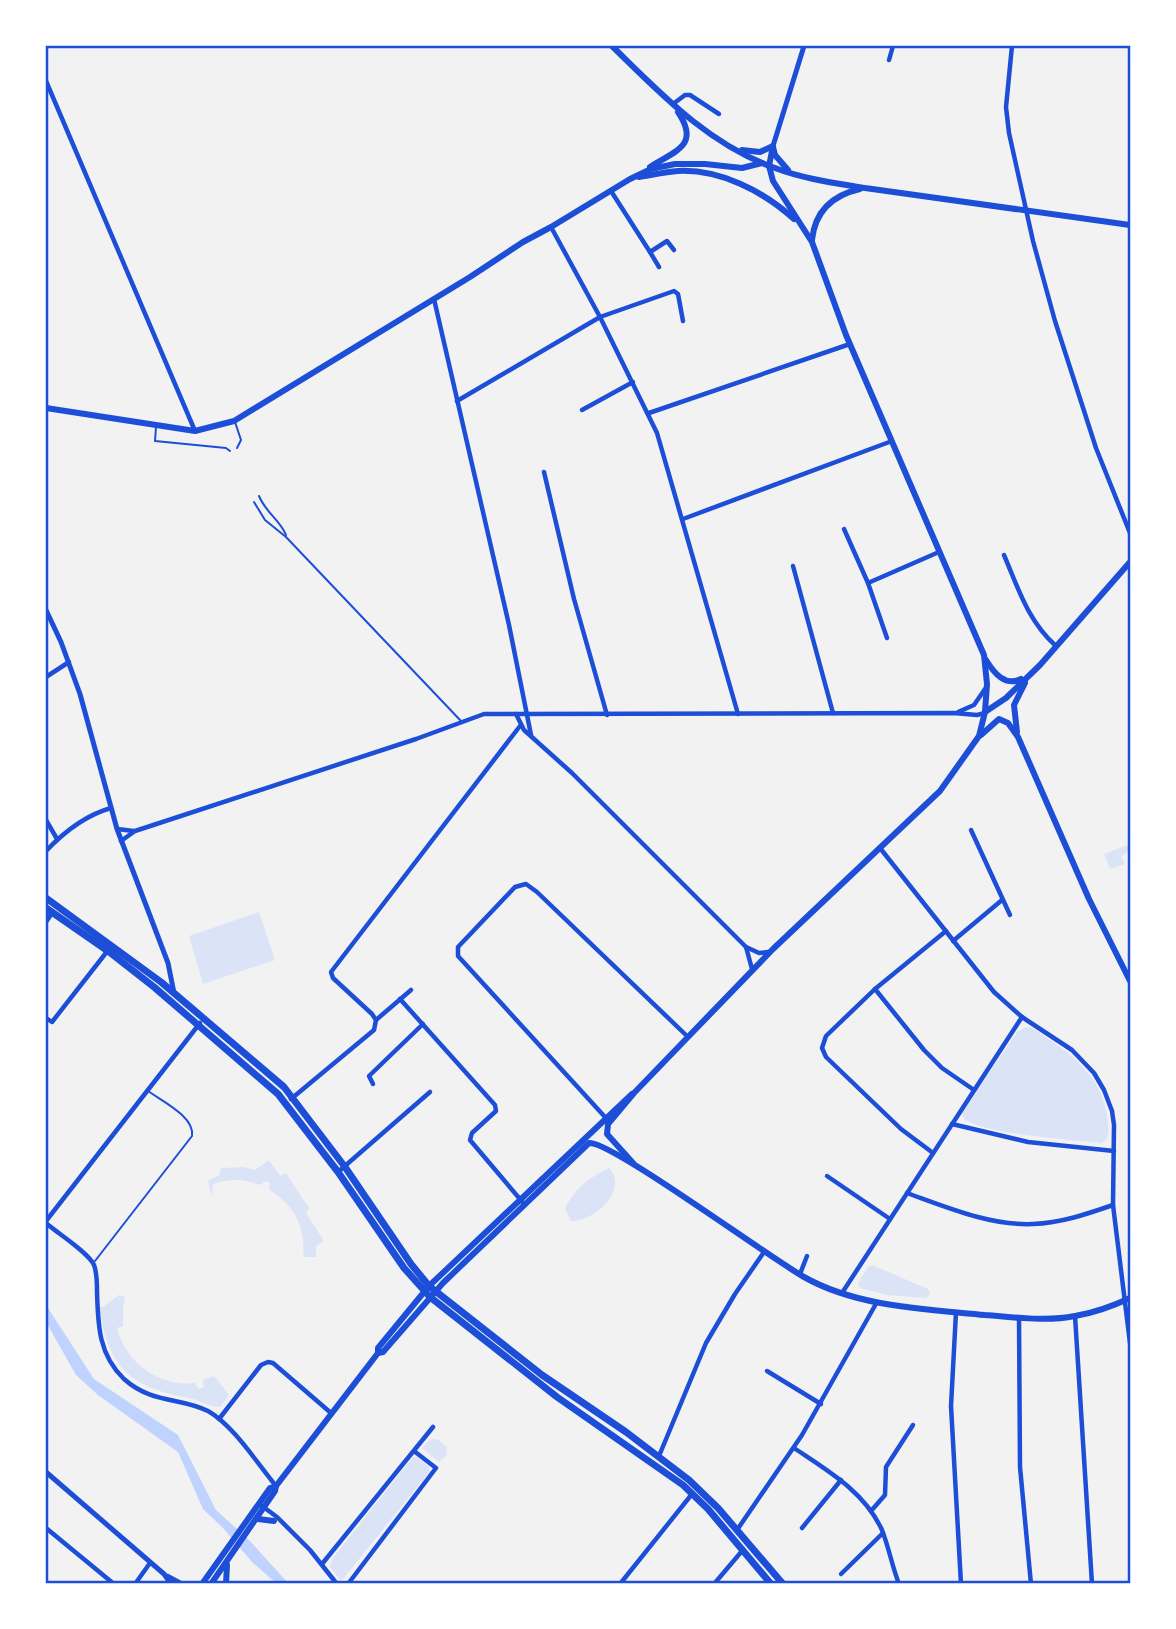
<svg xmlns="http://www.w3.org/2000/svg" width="1176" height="1629" font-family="Lato,sans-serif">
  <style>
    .green { fill: #dbe4f7 }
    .water { fill: #bfd3fe }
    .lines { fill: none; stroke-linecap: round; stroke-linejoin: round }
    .service { stroke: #1d4ed8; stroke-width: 2 }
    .minor { stroke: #1d4ed8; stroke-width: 4.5 }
    .tertiary { stroke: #1d4ed8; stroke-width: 5 }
    .secondary { stroke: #1d4ed8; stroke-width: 6 }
    .primary { stroke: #1d4ed8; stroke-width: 7 }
    .neatline { fill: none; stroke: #1d4ed8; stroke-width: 2.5 }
  </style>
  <rect width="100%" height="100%" fill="#f2f2f2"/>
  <!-- green -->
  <g class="green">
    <polygon points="1130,844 1130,851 1121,856 1125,864 1110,869 1104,854"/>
    <polygon points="259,912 275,960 203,984 189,936"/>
    <path d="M1026,1027l6,1c37,24 74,48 76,97 1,9 1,14 -7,18 -29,-3 -117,-9 -137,-24l-2,-7 55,-80z"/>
    <path d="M269,1160l11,16 6,-3 23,35 -3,5 18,28 -8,5v11h-13c3,-29 -8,-52 -34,-67l1,-7 -4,-2 -6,4c-17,-6 -30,-7 -47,-1l-1,13 -4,-16 11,-6 2,-7 23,-1 11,3z"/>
    <path d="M609,1168c20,21 -13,53 -38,53l-6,-13c11,-20 23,-30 44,-40z"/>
    <polygon points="872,1265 928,1289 930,1294 926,1298 887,1295 860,1288 858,1283 868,1267"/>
    <path d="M119,1295l6,2 -2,12v17l-6,2c9,35 42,59 78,55l3,6 6,-2 -1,-7 11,-4 15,19 -9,12c-12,0 -20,-7 -31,-9 -59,-11 -81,-30 -90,-91h4z"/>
    <polygon points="434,1439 439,1440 447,1447 446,1456 439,1462 422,1448 430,1440"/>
    <polygon points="413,1457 417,1457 429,1467 430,1471 343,1579 340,1580 330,1567 332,1559"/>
  </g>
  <!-- water -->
  <polygon class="water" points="46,1305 94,1379 178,1435 216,1510 250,1541 288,1583 276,1583 253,1563 222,1527 203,1509 178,1452 98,1395 76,1375 46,1322"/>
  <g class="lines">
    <!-- service -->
    <g class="service">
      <polyline points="235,422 241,440 237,448"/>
      <polyline points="156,427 155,441 226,448 230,451"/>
      <path d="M259,496c7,17 21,24 27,39"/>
      <polyline points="254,502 265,520 286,537 461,721"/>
      <path d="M95,1261l97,-125c3,-19 -30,-35 -44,-45"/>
    </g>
    <!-- minor -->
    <g class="minor">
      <polyline points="1012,46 1006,107 1009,133 1033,241 1055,321 1096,448 1130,533"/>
      <polyline points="889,60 893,46"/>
      <polyline points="46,81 195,431"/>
      <polyline points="673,104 685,95 690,95 719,114"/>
      <polyline points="611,191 650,252 667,241 674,250"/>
      <polyline points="551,227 600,317 657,433 738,714"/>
      <polyline points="650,252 659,267"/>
      <polyline points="434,299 509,625 531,735"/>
      <polyline points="457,401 600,317 674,291 678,294 683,321"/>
      <polyline points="582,410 633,382"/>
      <polyline points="649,413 850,344"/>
      <polyline points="544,472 574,599 607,715"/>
      <polyline points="683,519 892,441"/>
      <polyline points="844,529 868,583 887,638"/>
      <path d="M1004,555c14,33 24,66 52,91"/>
      <polyline points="793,566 833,713"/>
      <polyline points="868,583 939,552"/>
      <polyline points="46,677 69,662"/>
      <polyline points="958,712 974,705 985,689"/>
      <polyline points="516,714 524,730 572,773 746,947 759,953 768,952"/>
      <polyline points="46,820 57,839"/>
      <polyline points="117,829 134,831"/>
      <polyline points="971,830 1010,915"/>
      <polyline points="121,841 135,831 416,739 484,714 954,713 977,715 985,713"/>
      <polyline points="880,848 994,992 1022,1017 1072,1050 1094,1073 1104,1090 1112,1111 1114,1125 1113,1205 1130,1343"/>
      <path d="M46,851c18,-19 40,-36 65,-43"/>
      <polyline points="46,922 52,913"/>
      <polyline points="953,941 1002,900"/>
      <polyline points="746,947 752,969"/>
      <polyline points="875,989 924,1050 942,1068 974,1090"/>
      <polyline points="400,999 495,1105 496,1111 472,1133 470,1140 525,1205"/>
      <polyline points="46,1018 52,1022 109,949"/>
      <polyline points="376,1020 411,990"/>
      <polyline points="373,1084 369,1076 423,1024"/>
      <polyline points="291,1099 374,1030 376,1020 372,1014 333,978 331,972 520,726"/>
      <polyline points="605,1117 458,956 458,947 515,887 526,884 537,892 688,1037"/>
      <polyline points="952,1124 1028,1142 1114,1151"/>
      <polyline points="933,1153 901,1129 826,1057 822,1048 826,1036 875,989 946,931"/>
      <polyline points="338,1172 430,1092"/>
      <polyline points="827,1176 890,1219"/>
      <path d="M907,1193c39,14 84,33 126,31 28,-1 54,-10 80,-19"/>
      <polyline points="46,1221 200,1023"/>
      <path d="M46,1223c11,10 42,29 48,42 3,8 3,17 3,26 1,33 1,63 27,88 28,25 56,18 84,32 25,14 49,52 68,75"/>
      <polyline points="800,1274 807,1256"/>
      <polyline points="842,1293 1022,1017"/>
      <polyline points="956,1312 951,1406 961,1584"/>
      <polyline points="1075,1316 1092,1584"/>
      <polyline points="1019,1318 1020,1467 1031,1584"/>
      <polyline points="767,1371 821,1404"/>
      <polyline points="219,1419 261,1365 268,1362 273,1363 331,1413"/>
      <path d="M794,1448c33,22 71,44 88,82 7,18 10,36 17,54"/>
      <polyline points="659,1456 706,1343 735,1294 764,1252"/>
      <polyline points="262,1506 277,1517 310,1550 337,1584"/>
      <polyline points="871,1511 885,1495 886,1467 913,1425"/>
      <polyline points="46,1528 114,1584"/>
      <polyline points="802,1528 841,1480"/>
      <polyline points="737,1530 802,1435 877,1302"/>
      <polyline points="322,1564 433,1427"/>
      <polyline points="841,1574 883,1533"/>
      <polyline points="135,1584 150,1563"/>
      <polyline points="348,1584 436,1468 414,1451"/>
      <polyline points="620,1584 692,1494"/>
      <polyline points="714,1584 742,1551"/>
    </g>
    <!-- tertiary -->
    <g class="tertiary">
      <polyline points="773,146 804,46"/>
      <polyline points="46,610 61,642 80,694 117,829 168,963 174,993"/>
      <polyline points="46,1472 164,1574 171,1584"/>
      <polyline points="167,1576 182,1584"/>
    </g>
    <!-- secondary -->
    <g class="secondary">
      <path d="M612,46c49,48 97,99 163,122 29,11 60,15 90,20l265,37"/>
      <polyline points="773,147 775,155 788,170"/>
      <polyline points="742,150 760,152 773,146"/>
      <path d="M650,167c27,-17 50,-22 28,-55"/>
      <path d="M639,177c13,-2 26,-5 39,-6 42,-2 85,20 116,48"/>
      <path d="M812,240c3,-29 21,-45 48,-51"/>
      <polyline points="46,408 195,431 234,421 470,277 523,242 551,227 630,179 651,169 675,164 705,164 742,168 762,163"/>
      <path d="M986,660c8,13 19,27 35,19"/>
      <polyline points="985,712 1006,698 1040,665 1130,562"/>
      <polyline points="1017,732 1014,705 1025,683"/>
      <polyline points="981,735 999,719 1008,723 1018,737 1089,899 1130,981"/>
      <polyline points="633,1163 607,1134 608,1124 634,1093 688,1037 773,949 940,791 979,736 985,712 987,684 984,655 846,335 812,242 773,181 769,166 773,146"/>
      <polyline points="378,1353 378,1348 429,1286 632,1094"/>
      <polyline points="258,1519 274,1521"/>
      <path d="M202,1584l68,-96 6,-2 102,-133 5,-1 60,-69 146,-140c21,-3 182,116 215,134 53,30 121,32 181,38 29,2 61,7 90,1 18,-3 38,-10 55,-18"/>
      <polyline points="211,1584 275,1491 276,1486"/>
      <polyline points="226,1584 227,1565"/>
    </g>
    <!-- primary -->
    <g class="primary">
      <polyline points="46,898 161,982 284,1087 345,1167 411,1264 429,1286 542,1375 626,1432 689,1480 718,1508 783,1584"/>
      <polyline points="46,908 108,951 154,987 278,1094 338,1172 404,1268 430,1297 557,1397 683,1485 708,1509 771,1584"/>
    </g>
  </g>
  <!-- border -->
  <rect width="1176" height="1629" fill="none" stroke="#ffffff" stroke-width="94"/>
  <rect x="47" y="47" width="1082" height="1535" class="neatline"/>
</svg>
